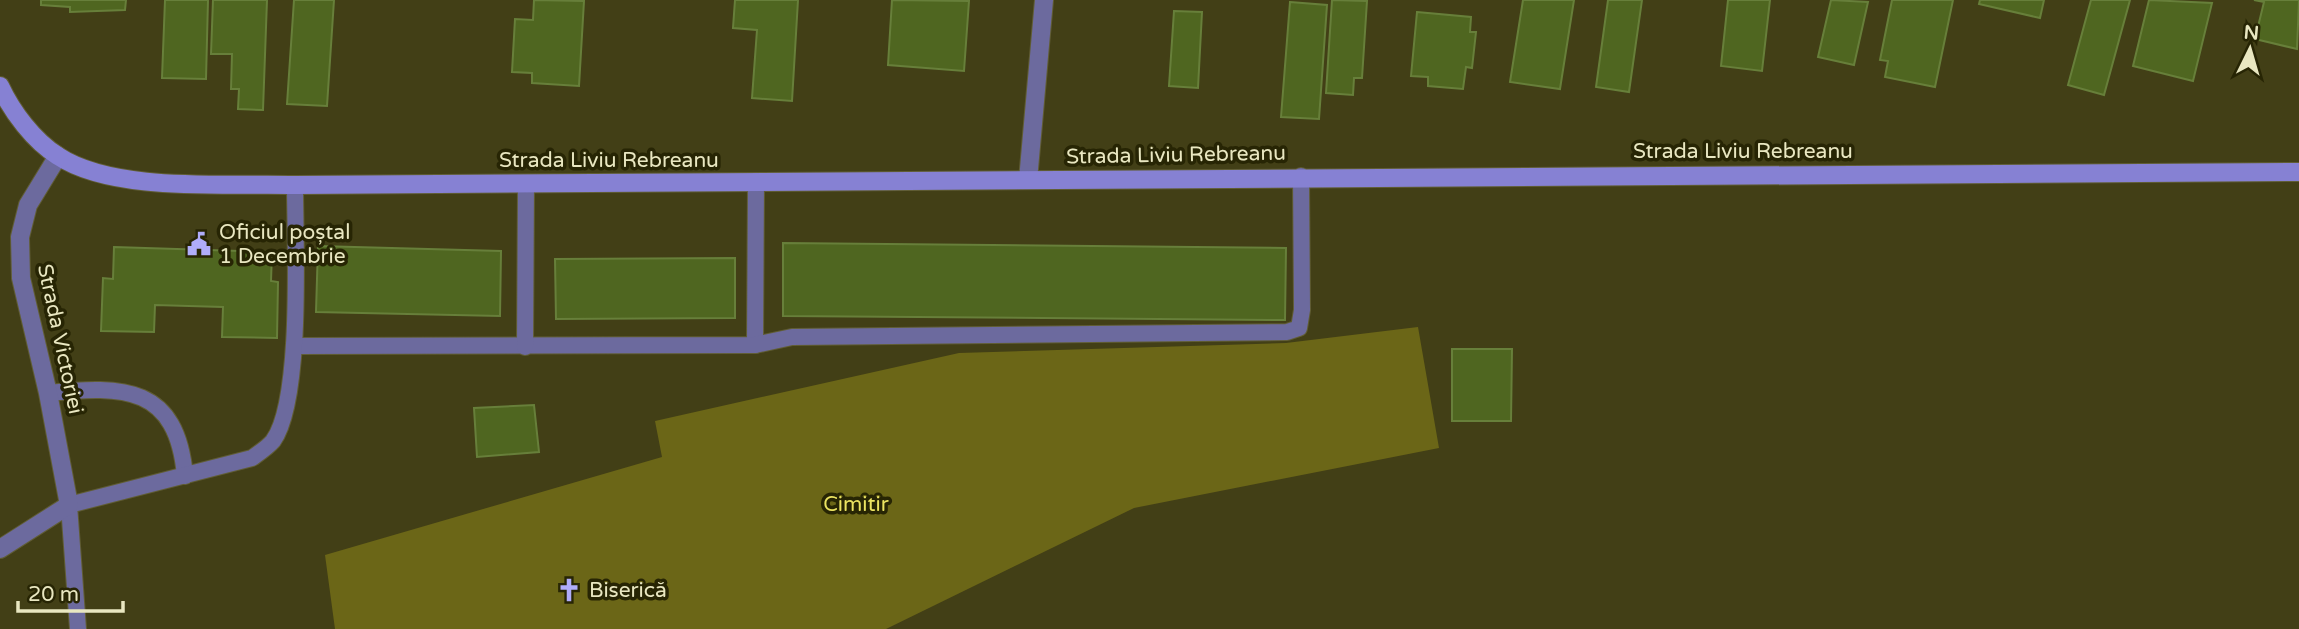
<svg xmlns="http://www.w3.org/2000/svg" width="2299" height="629" font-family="'Varela Round',sans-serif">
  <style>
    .green { fill: #6b6617 }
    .building { fill: #4f6620; stroke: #677f3a; stroke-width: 2 }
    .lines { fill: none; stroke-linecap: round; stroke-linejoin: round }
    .lane-casing { stroke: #605d35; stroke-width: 18 }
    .street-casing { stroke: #605d35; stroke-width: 20 }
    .secondary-casing { stroke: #605d35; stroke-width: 20 }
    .lane { stroke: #6c6a9e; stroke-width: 16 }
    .street { stroke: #6c6a9e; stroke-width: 18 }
    .secondary { stroke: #8681d3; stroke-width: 18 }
    .labels { text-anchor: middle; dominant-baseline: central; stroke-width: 7; stroke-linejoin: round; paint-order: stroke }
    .street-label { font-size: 21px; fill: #e9e7c1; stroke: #272504 }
    .poi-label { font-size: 21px; fill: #e9e7c1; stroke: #272504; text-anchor: start }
    .park-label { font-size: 21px; fill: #ebe361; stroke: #272504 }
  </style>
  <rect width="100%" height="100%" fill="#423f16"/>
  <!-- green -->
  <polygon class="green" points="1418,327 1439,448 1134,508 886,629 335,629 325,555 662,457 655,421 959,353 1286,343"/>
  <!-- building -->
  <g class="building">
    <polygon points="41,0 126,0 125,10 70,12 70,7 41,5"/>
    <polygon points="165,0 208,0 206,79 162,78"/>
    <polygon points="213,0 267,0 263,110 238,109 239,89 231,89 232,54 211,54"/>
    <polygon points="294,0 334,0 327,106 287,104"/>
    <polygon points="534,0 584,1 579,86 532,83 532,73 512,72 515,19 533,20"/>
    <polygon points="735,0 798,0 792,101 752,98 757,30 733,28"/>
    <polygon points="892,0 969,1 964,71 888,65"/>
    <polygon points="1332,0 1367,1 1362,78 1354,78 1353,95 1326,93"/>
    <polygon points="1523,0 1574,0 1560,89 1510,82"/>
    <polygon points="1608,0 1642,0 1629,92 1596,87"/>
    <polygon points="1728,0 1770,0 1762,71 1721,66"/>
    <polygon points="1831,0 1868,2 1854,65 1818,57"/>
    <polygon points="1892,0 1953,0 1935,87 1885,77 1888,61 1880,60"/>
    <polygon points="1980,0 2044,0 2040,18 1979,4"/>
    <polygon points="2091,0 2130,0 2104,95 2068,85"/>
    <polygon points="2149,0 2212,3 2193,81 2133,66"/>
    <polygon points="2254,0 2299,0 2297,49 2255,39 2264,2"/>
    <polygon points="1290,2 1327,5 1319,119 1281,117"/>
    <polygon points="1174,11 1202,12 1198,88 1169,86"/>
    <polygon points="1417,12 1471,17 1470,32 1476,32 1472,68 1466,67 1463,89 1428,86 1428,77 1411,76"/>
    <polygon points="783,243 1286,248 1285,320 783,316"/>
    <polygon points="318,246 501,251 500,316 316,312"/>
    <polygon points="114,247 272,252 271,281 278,282 277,338 222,337 223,307 155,305 154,332 101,331 103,278 113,279"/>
    <polygon points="735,258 735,318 556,319 555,259"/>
    <polygon points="1452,349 1512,349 1511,421 1452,421"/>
    <polygon points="534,405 539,452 477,457 474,408"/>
  </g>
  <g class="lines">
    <!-- lane casing -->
    <g class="lane-casing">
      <g id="lane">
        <polyline points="755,345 756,181"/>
        <polyline points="294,346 755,345 792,337 1287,332 1299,328 1302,310 1301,176"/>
        <polyline points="525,347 526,183"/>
        <path d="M48,393c76,-8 129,-7 137,83"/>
        <path d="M78,629l-9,-124 183,-47c7,-5 16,-11 21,-17 30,-41 22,-202 22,-256"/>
      </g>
    </g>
    <!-- street casing -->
    <g class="street-casing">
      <g id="street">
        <polyline points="1028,180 1044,0"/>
        <polyline points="0,549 69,505 48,393 21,278 20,237 28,205 58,156"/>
      </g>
    </g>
    <!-- secondary casing -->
    <g class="secondary-casing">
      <path id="secondary" d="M0,86c12,26 34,55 58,70 56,37 170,27 237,29l2004,-13"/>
    </g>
    <!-- lane -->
    <use href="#lane" class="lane"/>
    <!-- street -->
    <use href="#street" class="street"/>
    <!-- secondary -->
    <use href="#secondary" class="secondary"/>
  </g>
  <!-- icons -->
  <defs>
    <g id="civic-bare" transform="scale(1.89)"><path d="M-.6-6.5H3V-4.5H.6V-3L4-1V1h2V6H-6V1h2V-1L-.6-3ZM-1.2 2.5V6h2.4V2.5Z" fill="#b0adfa" stroke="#272504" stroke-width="2.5" paint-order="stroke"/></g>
    <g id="church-bare" transform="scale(1.89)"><path d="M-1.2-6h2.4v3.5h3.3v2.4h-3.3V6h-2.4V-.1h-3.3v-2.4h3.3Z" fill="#b0adfa" stroke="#272504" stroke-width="2.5" paint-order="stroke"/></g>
  </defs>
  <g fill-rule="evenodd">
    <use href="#civic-bare" x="199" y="244"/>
    <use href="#church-bare" x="569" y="590"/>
  </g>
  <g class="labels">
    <!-- street labels -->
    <g class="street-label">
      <text x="1743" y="151">Strada Liviu Rebreanu</text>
      <text transform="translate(1176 155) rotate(-1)">Strada Liviu Rebreanu</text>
      <text x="609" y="160">Strada Liviu Rebreanu</text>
      <text transform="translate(60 339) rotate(78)">Strada Victoriei</text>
    </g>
    <!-- poi labels -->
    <g class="poi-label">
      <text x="219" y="232">Oficiul poștal<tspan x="219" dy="24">1 Decembrie</tspan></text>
      <text x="589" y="590">Biserică</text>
    </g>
    <!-- park labels -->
    <g class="park-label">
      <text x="856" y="504">Cimitir</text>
    </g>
  </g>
  <!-- north arrow -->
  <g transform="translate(2250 49) rotate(5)" stroke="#272504" stroke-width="5" paint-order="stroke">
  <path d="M0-5L12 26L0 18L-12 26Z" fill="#e9e7c1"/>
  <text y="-10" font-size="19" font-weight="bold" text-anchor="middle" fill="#e9e7c1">N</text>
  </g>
  <!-- scale -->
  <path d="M18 601v10h105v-10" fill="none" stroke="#e9e7c1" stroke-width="3.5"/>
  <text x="28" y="601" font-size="21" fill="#e9e7c1" stroke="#272504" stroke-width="5" paint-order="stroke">20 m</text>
</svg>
